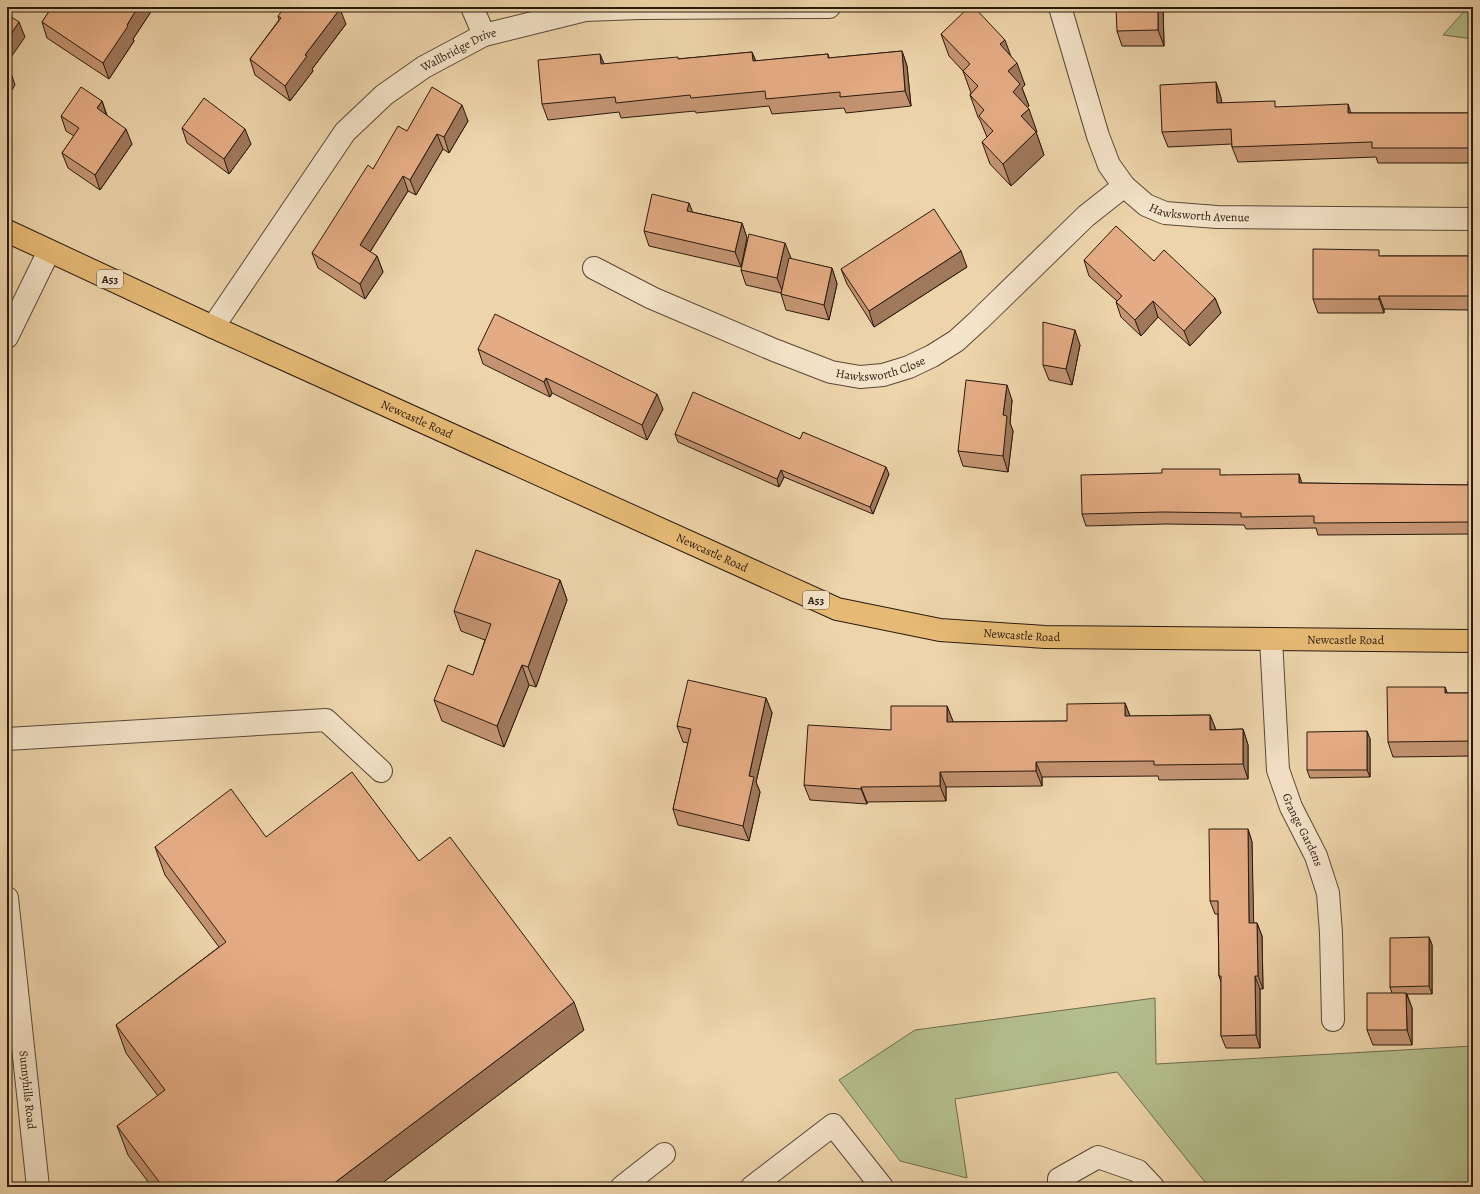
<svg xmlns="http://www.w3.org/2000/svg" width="1480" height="1194" font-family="Alegreya,serif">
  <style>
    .green { fill: #b3be8c; stroke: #6e6c4e }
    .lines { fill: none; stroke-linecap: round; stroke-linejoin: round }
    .minor-casing { stroke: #5a4836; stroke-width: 24 }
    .highway-casing { stroke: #291a0f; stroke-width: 24 }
    .minor { stroke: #f3e3c8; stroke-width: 22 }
    .highway { stroke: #e6ba75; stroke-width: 22 }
    .wall { fill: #c49472; stroke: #291a0f }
    .shaded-wall { fill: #a0785c; stroke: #291a0f }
    .building { fill: #e4ac84; stroke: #291a0f }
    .labels { text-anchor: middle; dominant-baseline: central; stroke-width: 3; stroke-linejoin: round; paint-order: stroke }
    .shield { fill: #f3e3c8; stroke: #665646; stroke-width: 1 }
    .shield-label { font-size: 11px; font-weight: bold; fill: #291a0f }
    .street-label { font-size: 12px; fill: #291a0f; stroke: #f3e3c8 }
  </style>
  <rect width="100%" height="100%" fill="#edd4aa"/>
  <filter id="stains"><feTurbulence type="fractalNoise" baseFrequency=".005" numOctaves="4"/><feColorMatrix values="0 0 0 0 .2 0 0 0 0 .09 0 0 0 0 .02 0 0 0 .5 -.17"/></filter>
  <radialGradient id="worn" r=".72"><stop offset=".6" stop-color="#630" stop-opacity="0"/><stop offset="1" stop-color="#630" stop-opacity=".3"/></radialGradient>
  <!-- green -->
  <g class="green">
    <polygon points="1467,7 1473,7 1473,39 1443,35 1461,15"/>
    <polygon points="1155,998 1156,1064 1473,1046 1473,1187 1303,1187 1289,1182 1287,1187 1209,1187 1117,1072 955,1099 967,1178 900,1161 839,1080 915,1030"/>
  </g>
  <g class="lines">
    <!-- minor casing -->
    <g class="minor-casing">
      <g id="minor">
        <polyline points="472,7 484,35"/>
        <path id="s1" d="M1060,7l38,129 11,29 15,21 22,19 19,8 52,4 256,2"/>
        <path id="s2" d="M594,268l58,30 122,52 57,22 29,5 23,-2 26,-8 23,-11 24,-15 23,-21 107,-104 38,-30"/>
        <path id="s3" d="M213,327l132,-195 39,-37 40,-28 60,-32 101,-25 54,-2 190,-1"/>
        <polyline points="7,337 49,251"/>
        <path id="s4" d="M1271,639l7,131 13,37 25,49 12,37 3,40 2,87"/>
        <polyline points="7,739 326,720 381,771"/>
        <path id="s5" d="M7,898l31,289"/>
        <polyline points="622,1187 664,1154"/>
        <polyline points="752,1187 833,1125 882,1187"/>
        <polyline points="1059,1187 1059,1179 1098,1157 1138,1171 1153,1187"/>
      </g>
    </g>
    <!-- highway casing -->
    <g class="highway-casing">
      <g id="highway">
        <path id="s6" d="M7,231l206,96 624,282 103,21 105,7 428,4"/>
      </g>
    </g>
    <!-- minor -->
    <use href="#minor" class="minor"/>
    <!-- highway -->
    <use href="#highway" class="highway"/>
  </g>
  <!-- wall -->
  <g class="wall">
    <polygon points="52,7 154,7 133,39 134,41 109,79 47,38 42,22"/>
    <polygon points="1163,7 1164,46 1122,46 1117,31"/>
    <polygon points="278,16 346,24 312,69 313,71 290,101 255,75 250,59 279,20"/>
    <polygon points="941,34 1011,56 1025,85 1022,88 1029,106 1027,108 1037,132 1036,132 1044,155 1011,186 990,164 982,142 987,137 980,120 978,117 970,95 971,93 963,71 949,56"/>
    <polygon points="902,51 907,66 911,106 846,113 844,108 772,114 769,106 696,113 695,111 621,118 619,112 548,120 542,104 600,54 604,64 678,59 752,52 756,61 828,54 829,58"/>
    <polygon points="1216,82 1221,98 1222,103 1351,113 1473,113 1473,163 1378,163 1376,157 1238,162 1232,147 1232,144 1168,147 1162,132"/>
    <polygon points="102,101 107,115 132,144 100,190 68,168 62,153 74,136 66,131 61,116"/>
    <polygon points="468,121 449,153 443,149 416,195 408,191 370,252 377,256 383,272 365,299 318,268 312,253 373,169 407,131"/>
    <polygon points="182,128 251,144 229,174 187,143"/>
    <polygon points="689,203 692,212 742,223 747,238 741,267 649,246 644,231"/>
    <polygon points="1473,253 1473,310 1384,309 1384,313 1318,313 1313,299 1381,256 1471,256"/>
    <polygon points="791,258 790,259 832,268 837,284 829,320 786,310 781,294 781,293 746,285 741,270"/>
    <polygon points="1084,260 1154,261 1215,298 1221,313 1190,346 1158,317 1141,336 1121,317 1116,302 1117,301 1089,276"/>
    <polygon points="967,267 874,327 847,284 841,269"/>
    <polygon points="1080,345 1072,385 1049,380 1043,365"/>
    <polygon points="478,349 663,409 647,440 552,393 550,397 483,364"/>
    <polygon points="1012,400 1010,423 1013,431 1008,472 963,466 958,451"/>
    <polygon points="675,434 800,439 889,474 873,514 784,477 779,487 678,442"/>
    <polygon points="1223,475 1302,483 1468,485 1473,481 1473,534 1318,535 1316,528 1246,529 1244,525 1166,524 1086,526 1082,514"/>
    <polygon points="560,580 567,600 536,687 529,685 504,747 442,721 434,700 473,675 485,640 461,631 454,611"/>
    <polygon points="1445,687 1447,693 1473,693 1473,756 1393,757 1388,742"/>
    <polygon points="766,698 772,713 756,782 760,792 749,841 678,825 673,809 688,743 683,742 677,726"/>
    <polygon points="1125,703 1130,716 1210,715 1216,730 1243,729 1248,745 1248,779 1159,780 1158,776 1042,777 1042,786 946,787 946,801 867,802 867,804 810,800 804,785 891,730 947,706 953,722 1067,721"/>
    <polygon points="1367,731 1370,739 1370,777 1310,778 1307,770"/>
    <polygon points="1248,829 1252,842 1253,923 1257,923 1262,936 1263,989 1260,989 1260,1048 1226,1048 1221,1036 1221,982 1219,976 1218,914 1215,914 1210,901"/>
    <polygon points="266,837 419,861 584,1030 377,1187 152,1187 128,1155 117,1126 158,1096 126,1053 116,1025 219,947 165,875 155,847"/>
    <polygon points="1429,937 1432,945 1432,994 1407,994 1412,1008 1412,1045 1373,1045 1367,1030 1392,993 1390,987"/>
  </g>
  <!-- shaded-wall -->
  <g class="shaded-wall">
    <polygon points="138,7 154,7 133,39 134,41 109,79 103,63 127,25"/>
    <polygon points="1158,7 1163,7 1164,46 1158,30"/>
    <polygon points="340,9 346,24 312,69 313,71 290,101 285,86 305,55"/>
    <polygon points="19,22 25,37 7,63 7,40"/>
    <polygon points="1005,40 1013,62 1000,44"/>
    <polygon points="902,51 907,66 911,106 905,91"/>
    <polygon points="752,52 758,67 753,61"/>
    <polygon points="600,54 606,69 601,64"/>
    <polygon points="1017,63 1025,85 1022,88 1029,106 1021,114 1013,92 1008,71"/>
    <polygon points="10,70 15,85 7,98 7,75"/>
    <polygon points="1216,82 1221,98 1222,119 1217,103"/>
    <polygon points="102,101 107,117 97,108"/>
    <polygon points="1348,104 1353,119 1348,113"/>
    <polygon points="462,105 468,121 449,153 444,137"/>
    <polygon points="1029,109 1037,132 1029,139 1021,116"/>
    <polygon points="126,129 132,144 100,190 95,175"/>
    <polygon points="245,129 251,144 229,174 224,159"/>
    <polygon points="1036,132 1044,155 1011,186 1003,164"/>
    <polygon points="437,134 443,149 416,195 410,180"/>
    <polygon points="403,176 408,191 365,260 360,245"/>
    <polygon points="689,203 695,218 687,211"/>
    <polygon points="742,223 747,238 741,267 735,252"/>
    <polygon points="785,243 791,258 783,293 777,278"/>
    <polygon points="961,251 967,267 874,327 869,311"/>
    <polygon points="377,256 383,272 365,299 360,284"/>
    <polygon points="832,268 837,284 829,320 824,305"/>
    <polygon points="1379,296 1384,309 1384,313 1379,299"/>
    <polygon points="1215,298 1221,313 1190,346 1184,331"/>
    <polygon points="1153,301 1158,317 1141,336 1135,320"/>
    <polygon points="1075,330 1080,345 1072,385 1066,369"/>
    <polygon points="546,378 552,393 550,397 544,382"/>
    <polygon points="1007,385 1012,400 1010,423 1013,431 1008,472 1003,456 1003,415"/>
    <polygon points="657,394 663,409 647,440 642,425"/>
    <polygon points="886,467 889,474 873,514 870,507"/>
    <polygon points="781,470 784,477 779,487 777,479"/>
    <polygon points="1299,474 1303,486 1299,483"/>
    <polygon points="560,580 567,600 536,687 528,667"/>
    <polygon points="522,665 529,685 504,747 497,726"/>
    <polygon points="1445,687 1451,702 1445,693"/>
    <polygon points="766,698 772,713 756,782 760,792 749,841 743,826 749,776"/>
    <polygon points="1125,703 1131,719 1125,716"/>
    <polygon points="947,706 953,721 953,737 947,722"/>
    <polygon points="1210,715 1216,730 1210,730"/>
    <polygon points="1243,729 1248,745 1248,779 1243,764"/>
    <polygon points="1367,731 1370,739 1370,777 1367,770"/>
    <polygon points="1036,762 1042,777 1042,786 1036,771"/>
    <polygon points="940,772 946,787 946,801 940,786"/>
    <polygon points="861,787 867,802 867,804 861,789"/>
    <polygon points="1248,829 1252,842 1254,936 1249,923"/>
    <polygon points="1257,923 1262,936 1263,989 1258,976"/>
    <polygon points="1429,937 1432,945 1432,994 1429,986"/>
    <polygon points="1255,976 1260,989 1260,1048 1256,1035"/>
    <polygon points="1406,993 1412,1008 1412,1045 1407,1030"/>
    <polygon points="574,1002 584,1030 377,1187 329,1187"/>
  </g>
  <!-- building -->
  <g class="building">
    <polygon points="52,7 138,7 127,25 128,26 103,63 42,22"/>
    <polygon points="285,7 338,7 340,9 305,55 307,56 285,86 250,59 281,18 278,16"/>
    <polygon points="969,7 974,7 1005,40 1000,44 1017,63 1008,71 1020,84 1013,92 1029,109 1021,116 1036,132 1003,164 982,142 993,131 979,116 984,110 970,95 978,86 963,71 970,64 941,34"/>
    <polygon points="1116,7 1158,7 1158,30 1117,31"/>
    <polygon points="7,14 19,22 7,40"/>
    <polygon points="902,51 905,91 840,97 840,92 766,99 765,91 691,98 690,95 616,103 615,97 542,104 538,60 600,54 601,64 678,57 678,59 752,52 753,61 828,54 828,58"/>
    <polygon points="7,68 10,70 7,75"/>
    <polygon points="1216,82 1217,103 1275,101 1275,107 1348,104 1348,113 1473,113 1473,148 1372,148 1372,142 1232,147 1231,129 1162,132 1160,85"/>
    <polygon points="81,87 102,101 97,108 126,129 95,175 62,153 79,128 61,116"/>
    <polygon points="432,87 462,105 444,137 437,134 410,180 403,176 360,245 377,256 360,284 312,253 368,165 373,169 398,126 407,131"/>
    <polygon points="204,98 245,129 224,159 182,128"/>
    <polygon points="652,194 689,203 687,211 742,223 735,252 644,231"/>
    <polygon points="934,209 961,251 869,311 841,269"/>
    <polygon points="1116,226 1154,261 1164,250 1215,298 1184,331 1153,301 1135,320 1116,302 1122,296 1084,260"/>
    <polygon points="749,234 785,243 777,278 741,270"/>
    <polygon points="1313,249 1379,250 1379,256 1471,256 1471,253 1473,253 1473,296 1379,296 1379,299 1313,299"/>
    <polygon points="789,258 832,268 824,305 781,294"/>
    <polygon points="495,314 657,394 642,425 546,378 544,382 478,349"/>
    <polygon points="1043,322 1075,330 1066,369 1043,365"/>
    <polygon points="966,380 1007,385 1003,415 1007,416 1003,456 958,451"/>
    <polygon points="693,392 800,439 803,432 886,467 870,507 781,470 777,479 675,434"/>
    <polygon points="1162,469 1220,469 1220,475 1299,474 1299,483 1468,485 1468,481 1473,481 1473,522 1314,523 1314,516 1241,517 1241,513 1162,512 1082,514 1081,475 1162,473"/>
    <polygon points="476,550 560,580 528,667 522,665 497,726 434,700 448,665 473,675 491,624 454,611"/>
    <polygon points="688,680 766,698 749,776 754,777 743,826 673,809 691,729 677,726"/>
    <polygon points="1387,687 1445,687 1445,693 1473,693 1473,741 1388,742"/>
    <polygon points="1125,703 1125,716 1210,715 1210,730 1243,729 1243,764 1154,765 1154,761 1036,762 1036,771 940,772 940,786 861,787 861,789 804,785 808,725 891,730 891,706 947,706 947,722 1067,721 1067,704"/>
    <polygon points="1367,731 1367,770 1307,770 1307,732"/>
    <polygon points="352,772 419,861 450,837 574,1002 329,1187 163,1187 117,1126 165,1090 116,1025 226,942 155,847 231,789 266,837"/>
    <polygon points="1209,829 1248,829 1249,923 1257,923 1258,976 1255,976 1256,1035 1221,1036 1221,976 1219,976 1218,901 1210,901"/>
    <polygon points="1429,937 1429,986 1390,987 1390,938"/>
    <polygon points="1367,993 1406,993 1407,1030 1367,1030"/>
  </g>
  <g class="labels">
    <!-- shield labels -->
    <g class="shield">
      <rect x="97" y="270" width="26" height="18" rx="3"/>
      <rect x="803" y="591" width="26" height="18" rx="3"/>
    </g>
    <g class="shield-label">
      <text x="110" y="279">A53</text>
      <text x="816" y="600">A53</text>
    </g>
    <!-- street labels -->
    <g class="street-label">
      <text stroke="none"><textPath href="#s3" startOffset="377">Wallbridge Drive</textPath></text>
      <text stroke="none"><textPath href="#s1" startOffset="275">Hawksworth Avenue</textPath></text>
      <text stroke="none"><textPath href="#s2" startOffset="310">Hawksworth Close</textPath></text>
      <text stroke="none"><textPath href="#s6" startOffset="451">Newcastle Road</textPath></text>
      <text stroke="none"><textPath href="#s6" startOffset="775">Newcastle Road</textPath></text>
      <text stroke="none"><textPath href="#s6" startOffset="1099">Newcastle Road</textPath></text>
      <text stroke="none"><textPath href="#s6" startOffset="1423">Newcastle Road</textPath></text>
      <text stroke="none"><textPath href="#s4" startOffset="196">Grange Gardens</textPath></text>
      <text stroke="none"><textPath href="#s5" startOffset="193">Sunnyhills Road</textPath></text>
    </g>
  </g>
  <!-- margin -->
  <rect width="1480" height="1194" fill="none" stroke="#edd4aa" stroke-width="24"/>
  <rect x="8" y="8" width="1464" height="1178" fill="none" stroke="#291a0f" stroke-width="2"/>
  <rect x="12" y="12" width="1456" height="1170" fill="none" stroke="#291a0f"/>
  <rect width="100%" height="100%" filter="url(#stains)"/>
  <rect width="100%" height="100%" fill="url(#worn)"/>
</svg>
